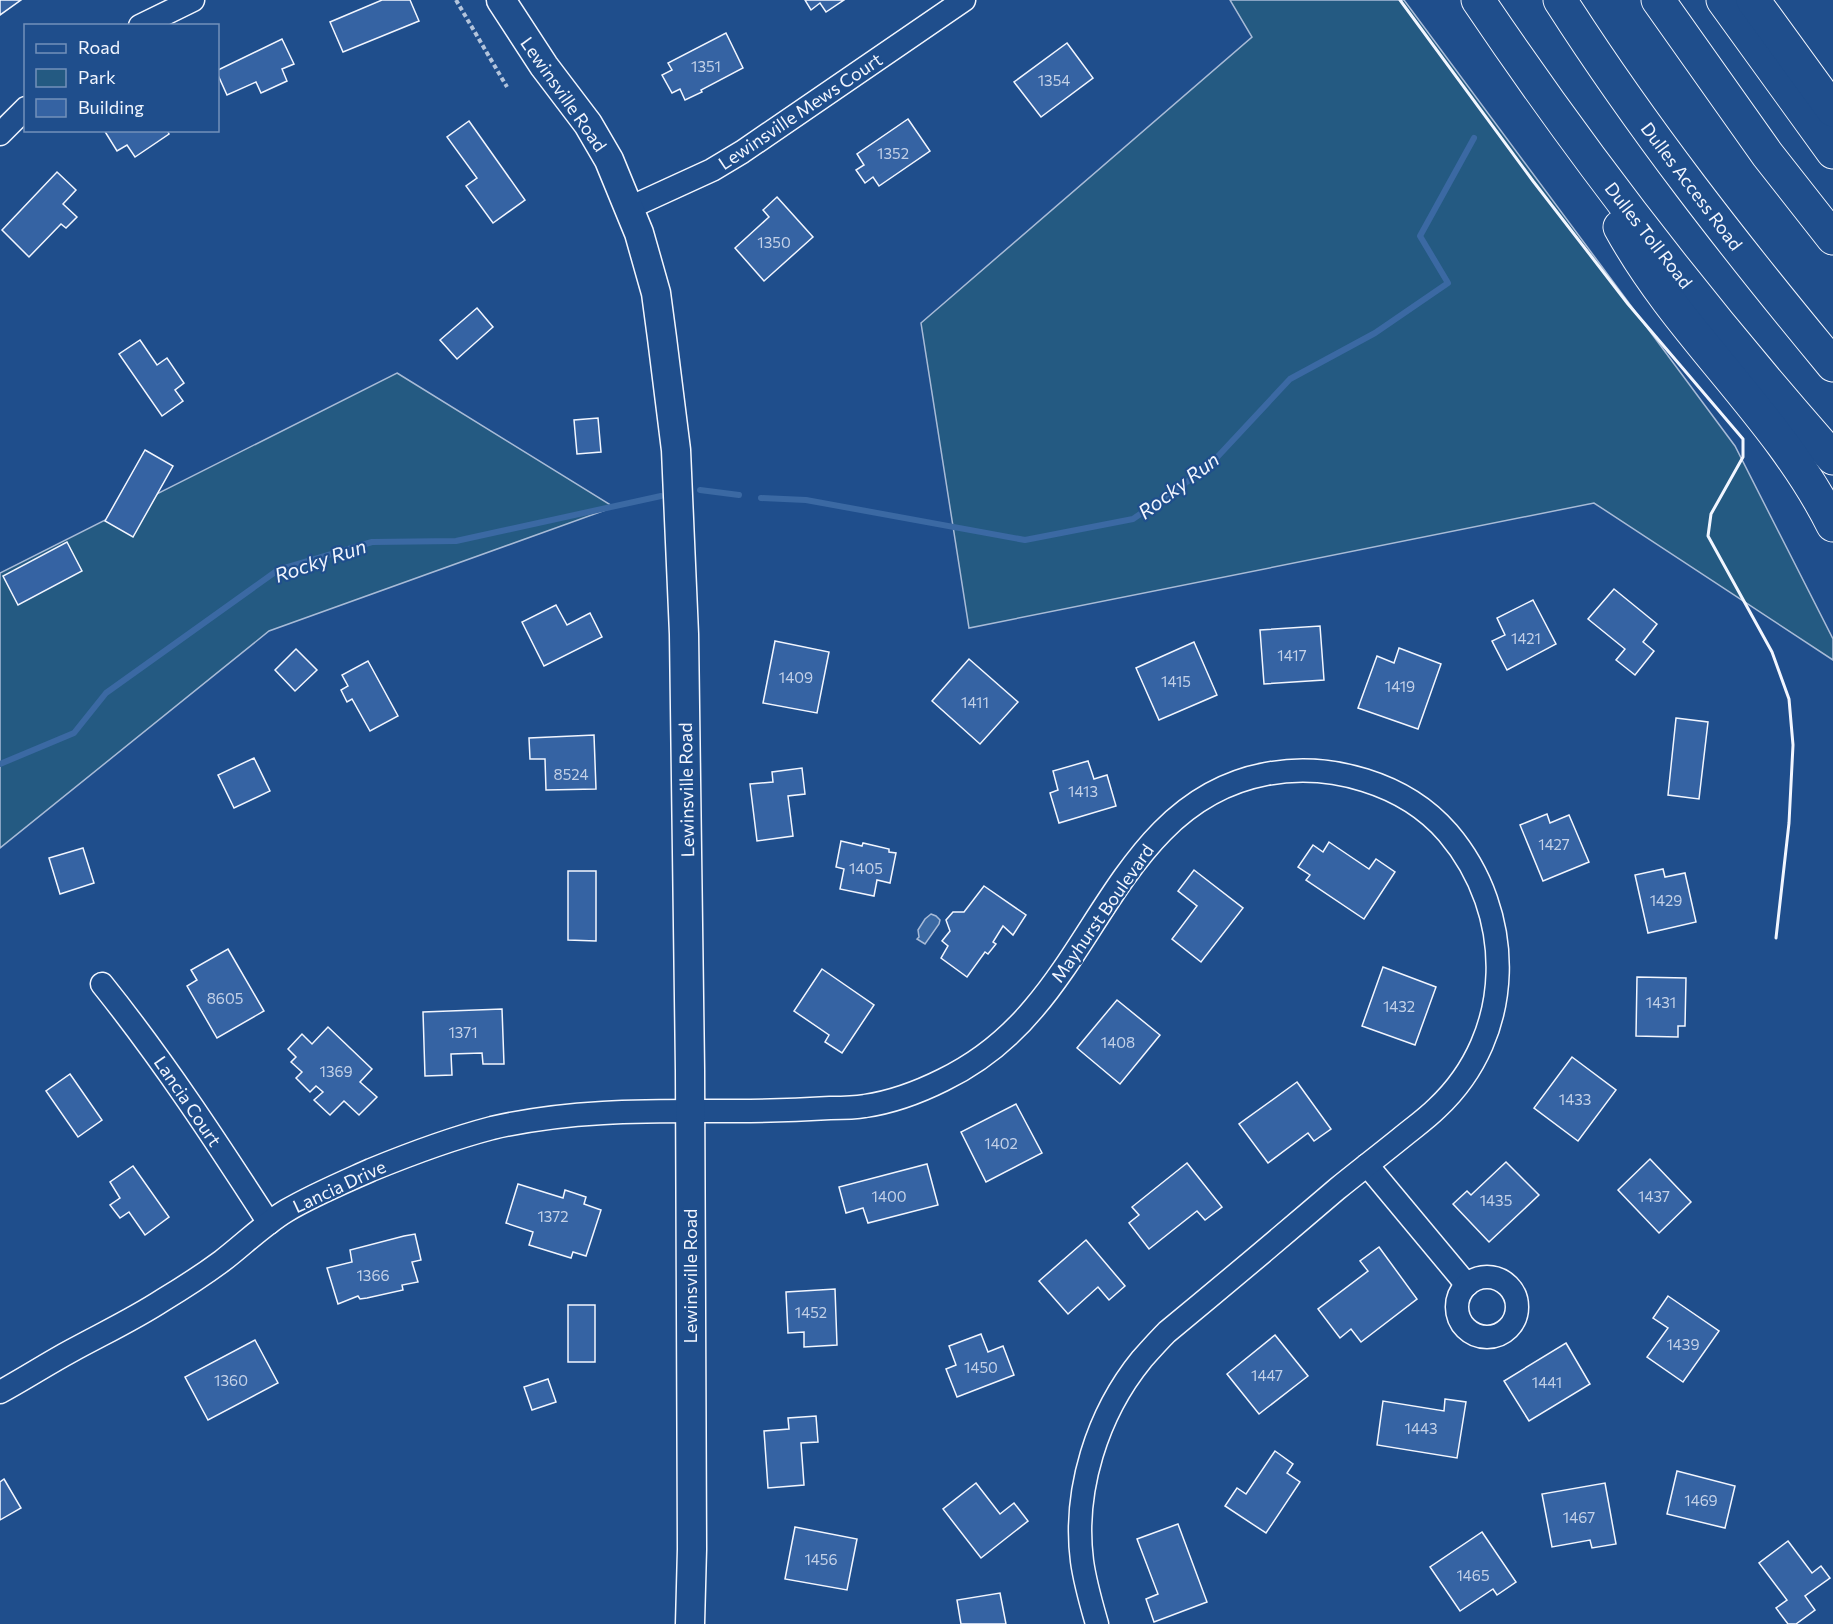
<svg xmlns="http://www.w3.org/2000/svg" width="1833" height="1624" font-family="Commissioner,sans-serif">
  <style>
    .green { fill: #245a82; stroke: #a8bbd7; stroke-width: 1.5 }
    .water { fill: #3b69a3; stroke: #a8bbd7; stroke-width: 1.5 }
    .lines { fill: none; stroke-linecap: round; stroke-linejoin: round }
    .stream { stroke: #3b69a3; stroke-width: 6 }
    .building { fill: #3563a3; stroke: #f2f6ff; stroke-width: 1.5 }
    .minor-casing { stroke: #f2f6ff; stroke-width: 25 }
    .major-casing { stroke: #f2f6ff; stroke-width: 31 }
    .highway-casing { stroke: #f2f6ff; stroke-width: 35 }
    .path { stroke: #b3c4dc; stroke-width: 4; stroke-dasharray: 4.5 3; stroke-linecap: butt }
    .minor { stroke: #1f4e8c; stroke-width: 22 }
    .major { stroke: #1f4e8c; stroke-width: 28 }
    .highway { stroke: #1f4e8c; stroke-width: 33 }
    .wall { stroke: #f2f6ff; stroke-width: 3 }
    .labels { text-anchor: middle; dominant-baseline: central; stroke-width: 4.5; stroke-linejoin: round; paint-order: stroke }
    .number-label { font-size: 15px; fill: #c3d1e8 }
    .street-label { font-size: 18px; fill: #f2f6ff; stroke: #1f4e8c }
    .water-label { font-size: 20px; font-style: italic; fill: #f2f6ff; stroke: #1f4e8c }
  </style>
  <rect width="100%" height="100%" fill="#1f4e8c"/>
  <!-- green -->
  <g class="green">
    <polygon points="1230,0 1404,0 1735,446 1833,639 1833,660 1594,503 969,628 921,323 1252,37"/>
    <polygon points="397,373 614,507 269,631 0,848 0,573"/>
  </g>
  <!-- water -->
  <polygon class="water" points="931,914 936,916 940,920 939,924 925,944 917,939 919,937 918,930 925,919"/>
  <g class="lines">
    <!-- stream -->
    <g class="stream">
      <polyline points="700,490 739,495"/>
      <polyline points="761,498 806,500 1025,540 1133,519 1207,468 1290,379 1375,333 1448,283 1420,236 1474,138"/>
      <polyline points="0,764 74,733 106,693 278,570 372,542 456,541 661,496"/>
    </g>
  </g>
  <!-- building -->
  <g class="building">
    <polygon points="0,0 21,0 0,15"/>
    <polygon points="382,0 410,0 419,21 343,52 330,22"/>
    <polygon points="805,0 844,0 826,12 820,3 811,10"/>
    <polygon points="726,33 743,68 701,90 702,92 685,100 680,89 672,93 662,75 672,70 668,63"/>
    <polygon points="282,39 294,64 282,69 287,81 261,93 256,82 227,95 218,75 218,70"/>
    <polygon points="1067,43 1093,78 1041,117 1014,82"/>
    <polygon points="908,119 930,151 879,186 873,177 865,183 856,170 864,165 857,154"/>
    <polygon points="469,121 525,200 493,223 466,186 477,178 447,137"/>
    <polygon points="104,130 167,130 169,134 135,157 127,145 117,151"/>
    <polygon points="57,172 76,190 63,204 77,217 66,228 61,224 29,257 2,230"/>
    <polygon points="777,197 813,237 764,281 735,248 769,217 763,210"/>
    <polygon points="477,308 493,327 457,359 440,340"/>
    <polygon points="140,340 157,365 167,358 184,383 175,390 183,401 162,416 119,354"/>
    <polygon points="598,418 601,452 577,454 574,420"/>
    <polygon points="145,450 173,466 133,537 105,521"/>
    <polygon points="67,542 82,571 18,605 3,576"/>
    <polygon points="1614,589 1657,624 1643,642 1654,651 1635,675 1616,660 1625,649 1588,619"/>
    <polygon points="1533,600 1556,644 1507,670 1492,641 1505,635 1497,618"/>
    <polygon points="556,605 567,625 590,613 602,637 544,666 522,622"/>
    <polygon points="1320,626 1324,680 1264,684 1260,630"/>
    <polygon points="775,641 829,652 817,713 763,703"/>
    <polygon points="1194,642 1217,695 1159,720 1136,668"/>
    <polygon points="1399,648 1441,664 1418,729 1358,708 1377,656 1394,663"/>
    <polygon points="296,649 317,670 295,691 275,670"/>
    <polygon points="969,659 1018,702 980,744 932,701"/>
    <polygon points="368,661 398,716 370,731 352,699 347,702 341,690 348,686 342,675"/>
    <polygon points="1676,718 1708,722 1699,799 1668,795"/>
    <polygon points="594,735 596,789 546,790 545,759 530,759 529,738"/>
    <polygon points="254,758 270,791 234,808 218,775"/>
    <polygon points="1088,761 1094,779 1107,775 1116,806 1059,823 1050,793 1058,790 1053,771"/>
    <polygon points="802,768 805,794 788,796 793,836 757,841 750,784 773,782 772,772"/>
    <polygon points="1547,814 1550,823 1569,815 1589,862 1543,881 1520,825"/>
    <polygon points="841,841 862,846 863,843 889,849 889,852 896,853 890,883 877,880 874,896 840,889 844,869 836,867"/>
    <polygon points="1329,842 1369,869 1376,859 1395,872 1364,919 1306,880 1310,875 1298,867 1313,845 1323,852"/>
    <polygon points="83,848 94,883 60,894 49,858"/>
    <polygon points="1663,869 1665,877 1685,873 1696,922 1648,933 1635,875"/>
    <polygon points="1194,870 1243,908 1201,962 1172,939 1197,906 1178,891"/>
    <polygon points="568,871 596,871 596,941 568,940"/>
    <polygon points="984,886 1026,915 1013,935 1003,926 993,942 996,944 988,954 985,952 967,977 941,958 948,946 942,941 950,931 946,920 953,912 964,912"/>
    <polygon points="228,949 264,1011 217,1038 187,986 197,980 191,970"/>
    <polygon points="1383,967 1436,987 1415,1045 1362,1026"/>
    <polygon points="822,969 874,1005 842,1053 825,1042 829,1035 794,1011"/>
    <polygon points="1637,977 1686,978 1685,1026 1678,1026 1678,1037 1636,1036"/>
    <polygon points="1117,1000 1160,1035 1120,1084 1077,1048"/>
    <polygon points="502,1009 504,1064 483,1064 482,1053 451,1054 452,1075 425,1076 423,1012"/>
    <polygon points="328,1027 372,1069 360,1082 377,1097 359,1115 344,1101 330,1115 314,1100 323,1092 316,1086 310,1092 296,1078 302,1072 291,1062 296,1057 288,1049 302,1034 312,1044"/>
    <polygon points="1572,1057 1616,1090 1578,1141 1534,1108"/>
    <polygon points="70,1074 102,1120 78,1137 46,1091"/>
    <polygon points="1297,1082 1331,1129 1314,1141 1308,1133 1268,1163 1239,1124"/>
    <polygon points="1016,1104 1042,1153 986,1182 961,1132"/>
    <polygon points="1650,1159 1691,1202 1659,1233 1618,1190"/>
    <polygon points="1506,1162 1539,1195 1489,1242 1453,1204 1467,1191 1471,1195"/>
    <polygon points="1187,1163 1222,1207 1205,1220 1197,1211 1149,1249 1129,1223 1139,1215 1132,1207"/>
    <polygon points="927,1164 938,1205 868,1223 863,1208 846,1213 839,1187"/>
    <polygon points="133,1166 169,1217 145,1235 129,1212 120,1218 110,1205 120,1198 110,1182"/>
    <polygon points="518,1184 563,1198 565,1190 586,1197 584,1204 601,1210 586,1256 573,1252 571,1258 529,1245 533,1232 506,1223"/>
    <polygon points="415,1234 421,1260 412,1262 418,1282 402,1285 403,1290 367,1298 360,1299 358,1296 338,1304 327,1268 352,1262 350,1250 404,1236"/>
    <polygon points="1086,1240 1125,1286 1109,1300 1098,1287 1068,1314 1039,1281"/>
    <polygon points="1379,1247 1417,1299 1361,1342 1351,1329 1340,1338 1318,1309 1368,1271 1360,1261"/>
    <polygon points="835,1289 837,1345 804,1347 804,1332 788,1333 786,1292"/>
    <polygon points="1668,1296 1719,1331 1683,1382 1647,1357 1668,1328 1653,1318"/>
    <rect x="568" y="1305" width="27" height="57"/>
    <polygon points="981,1334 988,1352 1003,1346 1014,1375 957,1397 946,1369 956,1365 949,1346"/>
    <polygon points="1275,1335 1308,1376 1259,1414 1227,1374"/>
    <polygon points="255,1340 278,1383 208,1420 185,1377"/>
    <polygon points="1566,1343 1590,1384 1529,1421 1504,1381"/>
    <polygon points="548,1379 556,1402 532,1410 524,1387"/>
    <polygon points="1445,1399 1466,1402 1457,1458 1377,1445 1383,1401 1444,1411"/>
    <polygon points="816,1416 818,1442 801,1443 804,1485 768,1488 764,1431 789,1429 788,1418"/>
    <polygon points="1275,1451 1293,1464 1287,1473 1300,1482 1266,1533 1225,1506 1237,1488 1246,1494"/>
    <polygon points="1677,1471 1735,1486 1725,1528 1667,1514"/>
    <polygon points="4,1479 21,1508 0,1520 0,1482"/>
    <polygon points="976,1483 1000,1514 1014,1503 1028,1521 981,1558 943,1509"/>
    <polygon points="1605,1483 1616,1544 1592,1548 1590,1540 1552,1547 1542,1494"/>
    <polygon points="1178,1524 1207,1602 1154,1622 1146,1599 1158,1594 1137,1539"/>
    <polygon points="795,1527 857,1539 847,1590 785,1579"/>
    <polygon points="1482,1532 1516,1582 1497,1595 1493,1589 1460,1611 1430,1567"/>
    <polygon points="1788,1541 1812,1573 1821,1566 1830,1578 1805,1596 1815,1610 1796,1624 1788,1624 1776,1608 1787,1600 1759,1563"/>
    <polygon points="1000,1593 1006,1624 961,1624 957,1600"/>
  </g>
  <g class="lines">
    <!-- minor casing -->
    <g class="minor-casing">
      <g id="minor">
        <polyline points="140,26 193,0"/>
        <polyline points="0,134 26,108"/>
        <polyline points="629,208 712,170 742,152 964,0"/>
        <path d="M102,984c61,76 114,157 167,239"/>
        <polyline points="1367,1165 1467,1285"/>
        <circle cx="1487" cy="1307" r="30"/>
        <path d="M0,1392c24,-13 47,-28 71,-41 31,-17 63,-32 92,-51 20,-12 40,-25 59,-39 21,-16 41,-36 64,-50 27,-16 56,-28 85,-41 39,-16 79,-31 121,-42 80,-19 163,-17 245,-17 31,0 62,-1 93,-3 12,0 24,0 35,-2 27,-4 54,-14 78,-26 35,-17 66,-42 91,-72 72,-84 109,-211 232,-234 64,-12 139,9 182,59 68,80 68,201 -11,275 -11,11 -24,20 -36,30 -21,17 -43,34 -64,51 -56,48 -113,96 -170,143 -9,9 -17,18 -25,27 -45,55 -69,132 -60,202 3,22 9,42 15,63"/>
      </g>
    </g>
    <!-- major casing -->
    <g class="major-casing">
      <polyline id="major" points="501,0 544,66 588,124 609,160 639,233 656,293 662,338 676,450 684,634 690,1070 692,1549 690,1624"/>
    </g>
    <!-- highway casing -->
    <g class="highway-casing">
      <g id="highway">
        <path d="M1478,0c108,160 227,313 355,458"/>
        <path d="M1560,0c82,128 176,248 273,365"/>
        <polyline points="1658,0 1767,154 1833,238"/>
        <polyline points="1723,0 1833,152"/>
        <polyline points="1753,0 1833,110"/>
        <path d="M1620,227c59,108 158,188 213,298"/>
      </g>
    </g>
    <!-- path -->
    <polyline class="path" points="456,0 507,87"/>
    <!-- minor -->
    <use href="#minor" class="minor"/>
    <!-- major -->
    <use href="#major" class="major"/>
    <!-- highway -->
    <use href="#highway" class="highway"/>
    <!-- wall -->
    <polyline class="wall" points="1400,0 1533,181 1628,304 1743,439 1743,457 1711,514 1708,536 1772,652 1789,699 1793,745 1789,823 1776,938"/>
  </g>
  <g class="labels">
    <!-- number labels -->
    <g class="number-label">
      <text x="706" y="66">1351</text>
      <text x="1054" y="80">1354</text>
      <text x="893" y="153">1352</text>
      <text x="774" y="242">1350</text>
      <text x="1526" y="638">1421</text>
      <text x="1292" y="655">1417</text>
      <text x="796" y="677">1409</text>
      <text x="1176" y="681">1415</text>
      <text x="1400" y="686">1419</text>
      <text x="975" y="702">1411</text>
      <text x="571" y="774">8524</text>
      <text x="1083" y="791">1413</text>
      <text x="1554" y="844">1427</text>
      <text x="866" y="868">1405</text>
      <text x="1666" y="900">1429</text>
      <text x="225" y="998">8605</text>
      <text x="1661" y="1002">1431</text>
      <text x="1399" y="1006">1432</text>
      <text x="463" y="1032">1371</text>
      <text x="1118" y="1042">1408</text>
      <text x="336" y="1071">1369</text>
      <text x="1575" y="1099">1433</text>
      <text x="1001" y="1143">1402</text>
      <text x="889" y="1196">1400</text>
      <text x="1654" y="1196">1437</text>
      <text x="1496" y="1200">1435</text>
      <text x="553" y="1216">1372</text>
      <text x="373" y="1275">1366</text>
      <text x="811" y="1312">1452</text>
      <text x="1683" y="1344">1439</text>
      <text x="981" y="1367">1450</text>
      <text x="1267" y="1375">1447</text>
      <text x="231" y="1380">1360</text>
      <text x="1547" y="1382">1441</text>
      <text x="1421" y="1428">1443</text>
      <text x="1701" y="1500">1469</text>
      <text x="1579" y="1517">1467</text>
      <text x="821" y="1559">1456</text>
      <text x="1473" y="1575">1465</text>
    </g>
    <!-- street labels -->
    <g class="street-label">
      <text transform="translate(564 94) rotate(55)">Lewinsville Road</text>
      <text transform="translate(800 111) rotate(-34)">Lewinsville Mews Court</text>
      <text transform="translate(1692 186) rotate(53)">Dulles Access Road</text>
      <text transform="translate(1649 235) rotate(52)">Dulles Toll Road</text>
      <text transform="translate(686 790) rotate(-91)">Lewinsville Road</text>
      <text transform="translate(1102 913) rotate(-55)">Mayhurst Boulevard</text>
      <text transform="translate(188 1101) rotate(56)">Lancia Court</text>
      <text transform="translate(339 1186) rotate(-25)">Lancia Drive</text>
      <text transform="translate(690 1276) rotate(-90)">Lewinsville Road</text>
    </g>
    <!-- water labels -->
    <g class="water-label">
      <text transform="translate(1178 485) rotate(-37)">Rocky Run</text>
      <text transform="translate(320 560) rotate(-19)">Rocky Run</text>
    </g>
  </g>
  <!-- legend -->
  <rect x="24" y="24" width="195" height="108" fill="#1f4e8c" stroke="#7391ba" stroke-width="1.5"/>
  <rect x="36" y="44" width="30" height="9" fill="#1f4e8c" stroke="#7391ba" stroke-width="1.5"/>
  <text x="78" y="54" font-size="18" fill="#f2f6ff">Road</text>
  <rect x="36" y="69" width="30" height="18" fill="#245a82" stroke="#7391ba" stroke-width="1.5"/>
  <text x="78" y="84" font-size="18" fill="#f2f6ff">Park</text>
  <rect x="36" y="99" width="30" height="18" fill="#3563a3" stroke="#7391ba" stroke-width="1.5"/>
  <text x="78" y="114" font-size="18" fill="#f2f6ff">Building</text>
</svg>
